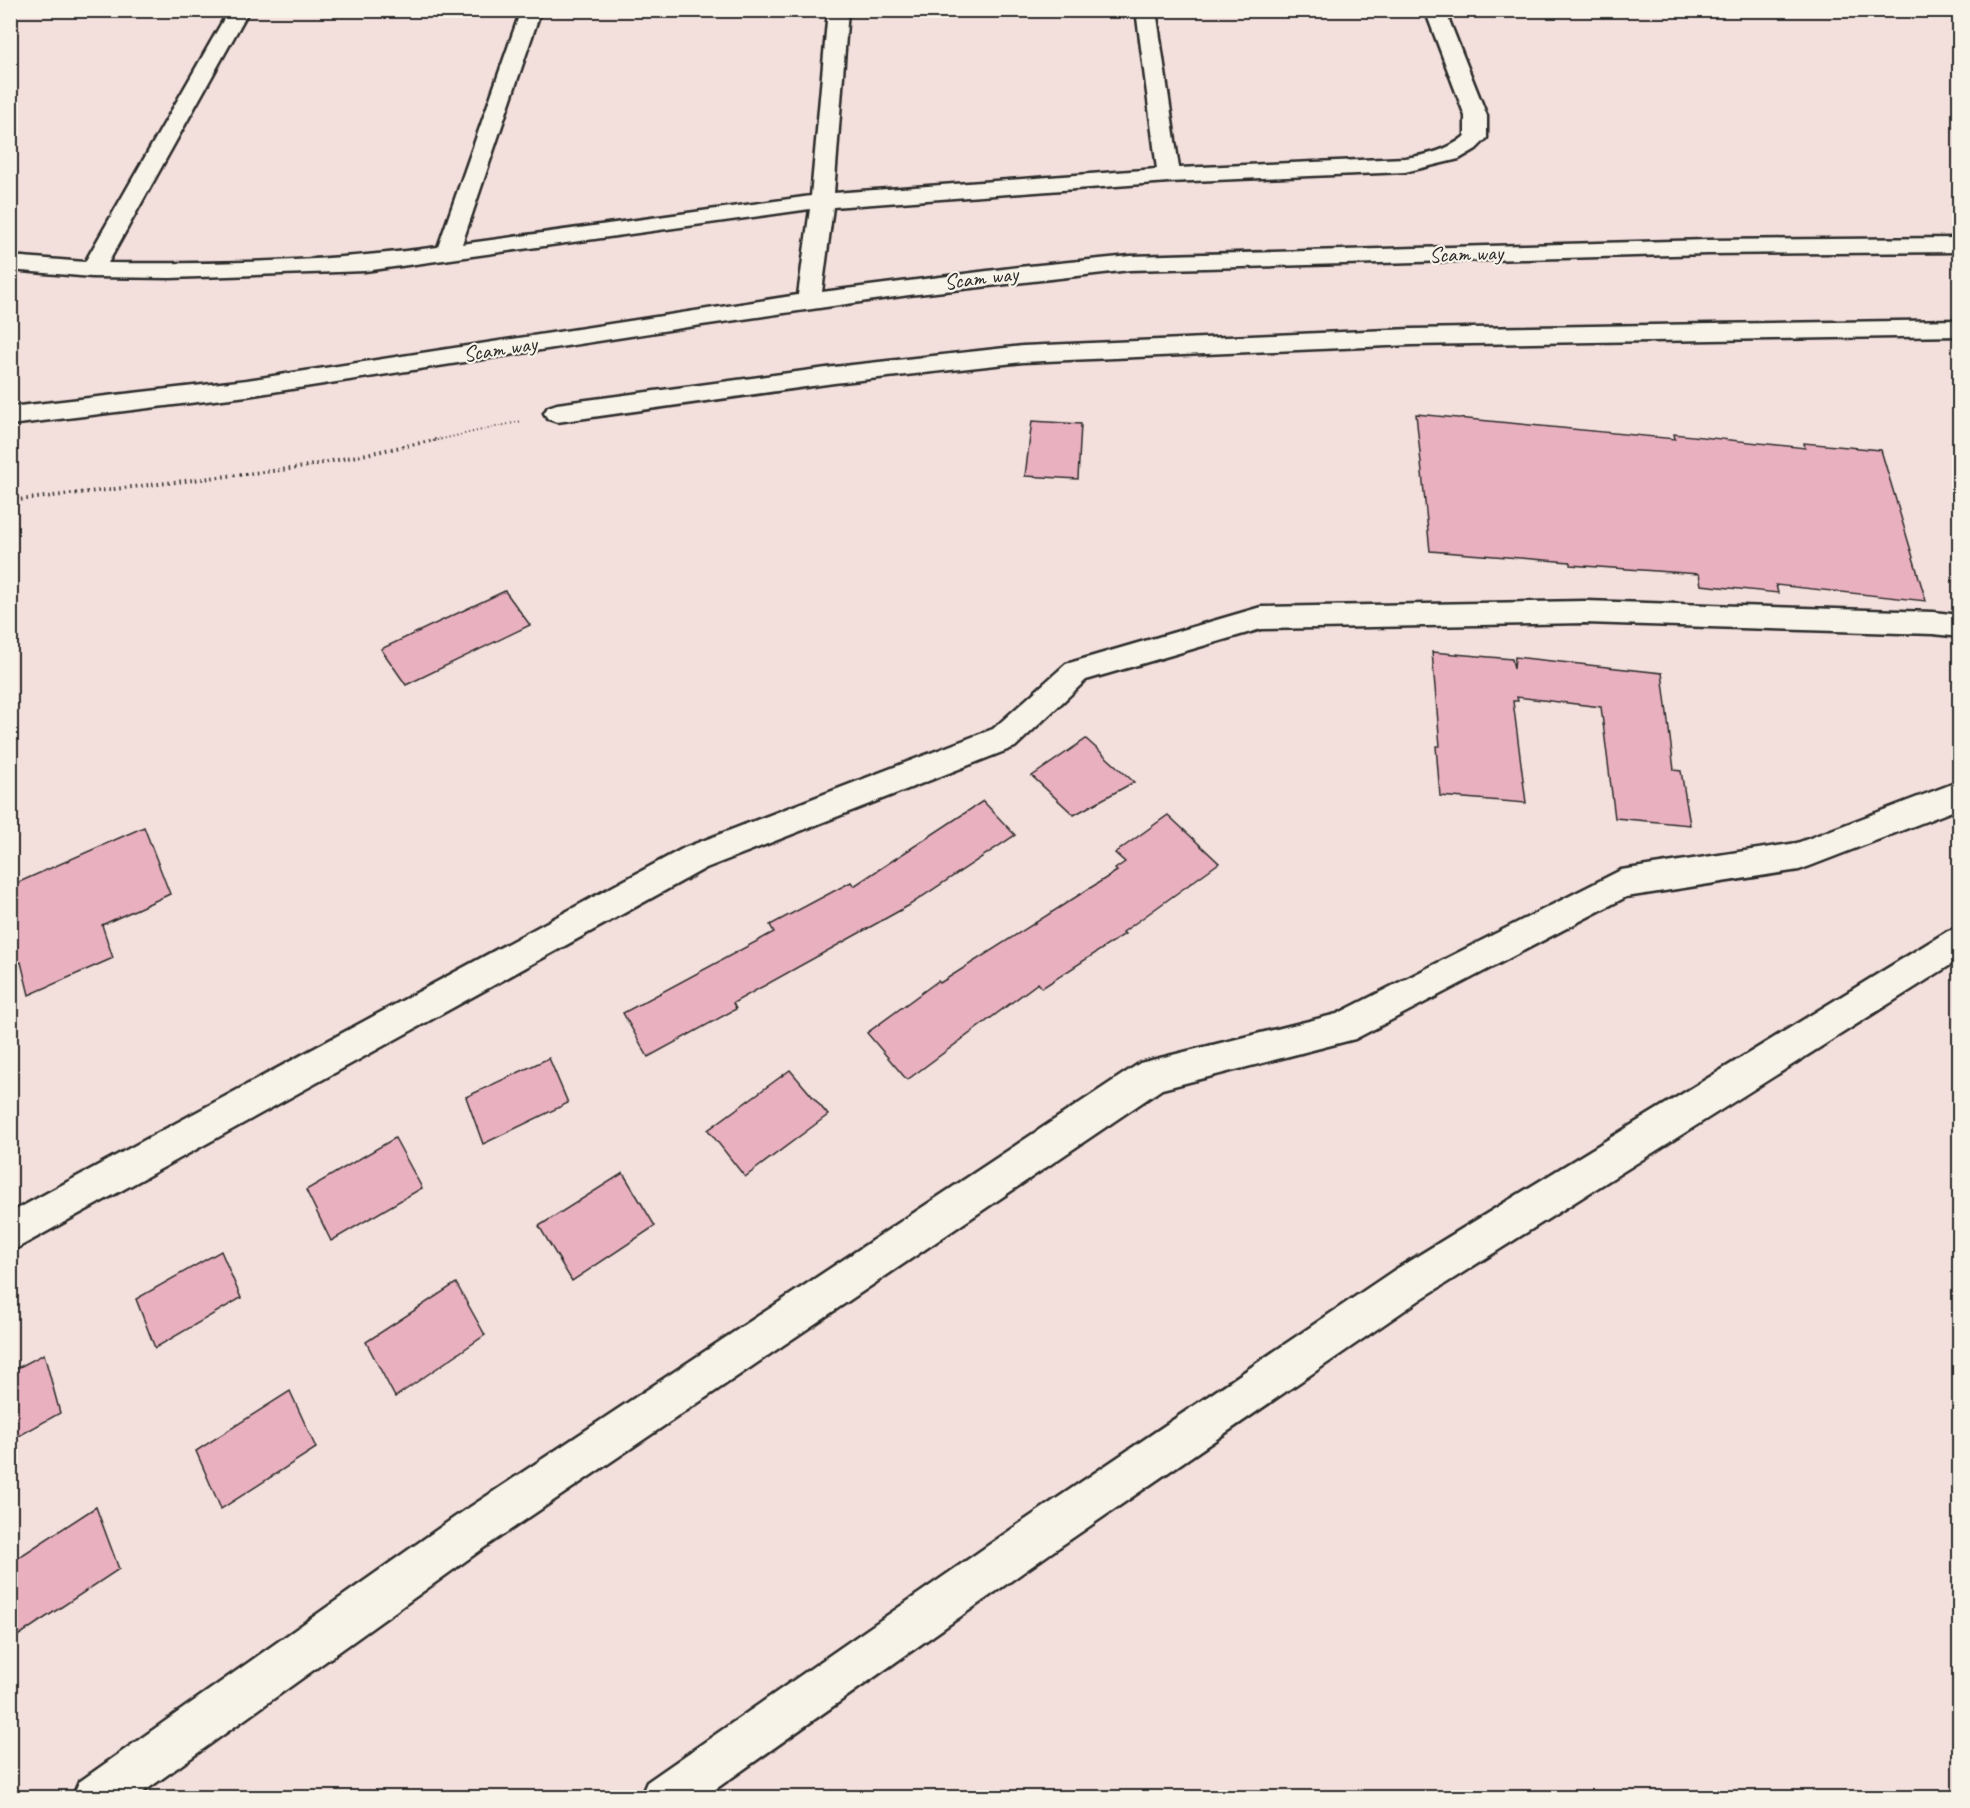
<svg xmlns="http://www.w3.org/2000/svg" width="1970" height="1808" font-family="Caveat,sans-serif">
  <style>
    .building { fill: #e9b0c0; stroke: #2b2b2b; stroke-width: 1.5 }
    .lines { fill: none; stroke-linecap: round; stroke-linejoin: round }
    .minor-casing { stroke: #2b2b2b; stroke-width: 5 }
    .path-far1 { stroke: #2b2b2b; stroke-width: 2; stroke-dasharray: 1 3; stroke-linecap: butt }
    .path { stroke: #2b2b2b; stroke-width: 4; stroke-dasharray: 1.5 4; stroke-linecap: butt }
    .minor { fill: #f7f3e8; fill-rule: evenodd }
    .labels { text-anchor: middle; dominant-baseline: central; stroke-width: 4.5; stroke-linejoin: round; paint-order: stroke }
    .far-street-label { font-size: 22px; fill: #2b2b2b; stroke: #f7f3e8 }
  </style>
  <rect width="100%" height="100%" fill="#f3dfdc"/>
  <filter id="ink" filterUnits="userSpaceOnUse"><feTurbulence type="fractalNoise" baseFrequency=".0167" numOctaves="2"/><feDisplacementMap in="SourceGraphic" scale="12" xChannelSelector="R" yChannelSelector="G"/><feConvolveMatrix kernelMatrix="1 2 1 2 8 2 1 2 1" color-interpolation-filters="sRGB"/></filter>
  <g filter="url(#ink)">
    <!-- building -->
    <g class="building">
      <polygon points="1416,414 1675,439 1674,434 1805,448 1804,443 1881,450 1926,601 1776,585 1778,593 1701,585 1699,574 1570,565 1570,562 1430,551"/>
      <polygon points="1032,421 1081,424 1078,479 1025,476"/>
      <polygon points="505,591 530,625 406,685 381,649"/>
      <polygon points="1432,652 1512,659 1514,669 1515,657 1662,673 1674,770 1681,771 1690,825 1615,818 1601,707 1517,697 1518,701 1513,701 1526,803 1440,796 1436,746 1440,746"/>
      <polygon points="1086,739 1134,782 1074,815 1032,776"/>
      <polygon points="983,801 1015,835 908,906 733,1003 736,1009 648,1057 623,1013 774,932 770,925 851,882 854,886"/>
      <polygon points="1168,815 1219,863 1123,932 1125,934 1042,988 1038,983 907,1080 867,1033 938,981 940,983 1117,871 1115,869 1125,862 1115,853"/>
      <polygon points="144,827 170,894 102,925 113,958 29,995 21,962 10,967 10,886"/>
      <polygon points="549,1058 568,1103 483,1144 466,1097"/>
      <polygon points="790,1070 828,1115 745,1177 708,1130"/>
      <polygon points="395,1138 422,1188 331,1241 306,1190"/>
      <polygon points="623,1173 655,1226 572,1281 539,1226"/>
      <polygon points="221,1251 241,1298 155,1348 136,1299"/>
      <polygon points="456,1283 485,1335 395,1397 366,1342"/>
      <polygon points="44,1354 60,1413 10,1441 10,1372"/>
      <polygon points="290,1391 316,1448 221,1509 196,1451"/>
      <polygon points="96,1507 119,1569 10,1641 10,1563"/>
    </g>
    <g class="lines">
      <!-- minor casing -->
      <g class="minor-casing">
        <g id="minor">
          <path d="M229,10h20l-141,253c110,1 221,-1 330,-16l83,-237h20l-79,234 349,-48 17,-186h20l-14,183 323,-24 -21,-159h20l23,158 226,-10c22,-3 42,-7 60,-22v-20l-40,-106h20l42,106v22l-11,11 -17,10 -54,13 -236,10 -336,25 -11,85 197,-25 111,-11 578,-16 252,-2v14l-252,2 -578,16 -221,25 -221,32 -441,69 -237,29v-18l237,-27 551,-85 12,-86 -445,62 -195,7 -78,-1 -82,-7v-14l75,6z"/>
          <polygon points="1960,320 1960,336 1411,345 1023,362 834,383 557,422 548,419 544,413 548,407 557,404 834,367 1023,346 1411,329"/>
          <polygon points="1585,601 1933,612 1960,615 1960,637 1933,634 1585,623 1261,629 1086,680 1015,747 706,868 10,1252 10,1213 684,848 993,729 1066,664 1261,607"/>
          <polygon points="1960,781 1960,808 1810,866 1799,870 1626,897 1355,1039 1162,1089 485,1547 135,1798 72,1798 79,1782 455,1517 1140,1063 1337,1014 1621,870 1797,843"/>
          <polygon points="1960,927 1960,959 1421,1299 1052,1552 703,1798 640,1798 647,1782 1022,1522 1393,1271 1948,931"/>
        </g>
      </g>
      <!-- path-far1 -->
      <polyline class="path-far1" points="433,441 522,421"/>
      <!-- path -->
      <polyline class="path" points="10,501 298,468 440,439"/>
      <!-- minor -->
      <use href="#minor" class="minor"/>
    </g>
  </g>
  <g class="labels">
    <!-- far-street labels -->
    <g class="far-street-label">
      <text transform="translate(1466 254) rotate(-2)">Scam way</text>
      <text transform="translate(981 278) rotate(-7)">Scam way</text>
      <text transform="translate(500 349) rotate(-9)">Scam way</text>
    </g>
  </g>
  <!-- margin -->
  <rect width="1970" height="1808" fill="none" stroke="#f7f3e8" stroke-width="36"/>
  <rect x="18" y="18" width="1934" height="1772" fill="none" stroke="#2b2b2b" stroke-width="2" filter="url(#ink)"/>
</svg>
